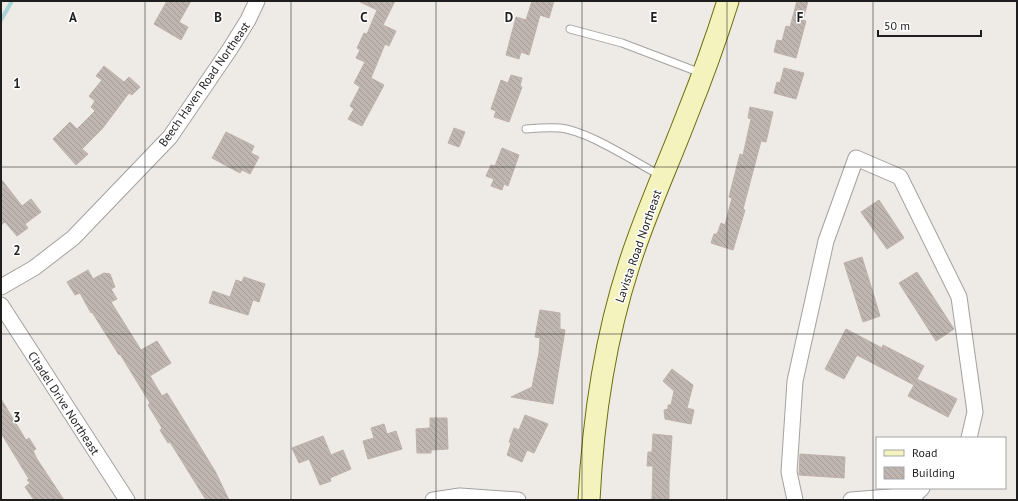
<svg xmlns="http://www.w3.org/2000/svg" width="1018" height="501" font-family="'PT Sans',sans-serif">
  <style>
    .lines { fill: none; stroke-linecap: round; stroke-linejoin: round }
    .stream { stroke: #a9d2d9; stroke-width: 4 }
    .building { fill: url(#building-back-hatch); stroke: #bfb0a9 }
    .service-casing { stroke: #a2a2a2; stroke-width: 9 }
    .minor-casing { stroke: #a2a2a2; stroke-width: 17 }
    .secondary-casing { stroke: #6c6d0d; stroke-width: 23 }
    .service { stroke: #fff; stroke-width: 7 }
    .minor { stroke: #fff; stroke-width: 15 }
    .secondary { stroke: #f5f3bd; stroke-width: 21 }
    .grid { fill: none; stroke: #1e1e1e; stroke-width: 1; stroke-opacity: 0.55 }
    .labels { text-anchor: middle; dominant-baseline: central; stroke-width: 3; stroke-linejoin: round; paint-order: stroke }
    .street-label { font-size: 12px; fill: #1e1e1e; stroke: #fff }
    .grid-label { font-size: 13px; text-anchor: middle; font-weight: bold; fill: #1e1e1e; stroke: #fff; stroke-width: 3; stroke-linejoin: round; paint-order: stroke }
  </style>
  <defs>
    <pattern id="building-back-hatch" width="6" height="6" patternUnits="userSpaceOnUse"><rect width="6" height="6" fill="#bfb6b2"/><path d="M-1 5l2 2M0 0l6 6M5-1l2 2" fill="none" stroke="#a49c99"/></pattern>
  </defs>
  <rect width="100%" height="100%" fill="#eeeae5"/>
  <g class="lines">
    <!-- stream -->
    <polyline class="stream" points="1,20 12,1"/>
  </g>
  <!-- building -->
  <g class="building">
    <polygon points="167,1 191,1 179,22 188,27 181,40 154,24"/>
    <polygon points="358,1 395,1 383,25 396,31 389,46 385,44 371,78 384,85 362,126 348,119 354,109 350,106 360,87 354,83 365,62 356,58 360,50 357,48 364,33 367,34 377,10"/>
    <polygon points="532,1 554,1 549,18 540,15 529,55 521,52 519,59 506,55 516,17 526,20"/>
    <polygon points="797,1 808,1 803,20 806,21 796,58 774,52 777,40 782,41 786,26 790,27"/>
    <polygon points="104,66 124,82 129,77 140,87 132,95 129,93 102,129 82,149 88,154 76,165 53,139 70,122 77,129 95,111 91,107 95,101 89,96 102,80 96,76"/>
    <polygon points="784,68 804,73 796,99 774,93 777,82 780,83"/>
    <polygon points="511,75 522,78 520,86 522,87 509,122 494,117 496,111 491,109 501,80 508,83"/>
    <polygon points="750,107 773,112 766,142 761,141 743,209 745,210 733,250 711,243 714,234 717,234 721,223 725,225 732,198 729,197 740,154 743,155 751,119 748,118"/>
    <polygon points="454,128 465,132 459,147 448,143"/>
    <polygon points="226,132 254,146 251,153 259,157 250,174 242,170 240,173 212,158"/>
    <polygon points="502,148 519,155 508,186 504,184 502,190 491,186 494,179 486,176 491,165 495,166"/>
    <polygon points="1,179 22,206 31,199 41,212 25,224 28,228 17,236 5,222 1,225"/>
    <polygon points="879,200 904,238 887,249 861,212"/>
    <polygon points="862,257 880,316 863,322 844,263"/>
    <polygon points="88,270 93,279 104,273 110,274 115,287 111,289 117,299 111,302 141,350 157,341 171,363 150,376 162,396 167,393 215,471 229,500 206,500 170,442 168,443 160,430 162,428 148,405 150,403 120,354 119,355 92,312 91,313 80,293 75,295 67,282"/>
    <polygon points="917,272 954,329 936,341 899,283"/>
    <polygon points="244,277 265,284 259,302 253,300 248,315 209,303 213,291 230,297 236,280 242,282"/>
    <polygon points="540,310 560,313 560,329 565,330 553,404 511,397 532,387 539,353 540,338 535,337"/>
    <polygon points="846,329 882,348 883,345 924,366 917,379 957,399 948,417 908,396 914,385 857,355 844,379 825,369"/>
    <polygon points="672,369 693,385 687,408 694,410 691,424 665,419 664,410 668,409 668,405 671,405 674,391 663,381"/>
    <polygon points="1,399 26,440 29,438 36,449 33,451 37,459 64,500 34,500 25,487 30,483 27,480 29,479 1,433"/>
    <polygon points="525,415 548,424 534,453 527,450 522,462 507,455 511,443 509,442 514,428 519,430"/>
    <polygon points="430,418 447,418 448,449 431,450 431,453 417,453 416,429 430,428"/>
    <polygon points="384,424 387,434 396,431 402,449 368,459 363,441 374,438 371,428"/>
    <polygon points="653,434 672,436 669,481 669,500 652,500 653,466 647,466 648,452 652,452"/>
    <polygon points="323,436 331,455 343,450 351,469 330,478 331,481 320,485 309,459 299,463 292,448"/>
    <polygon points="800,454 845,457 844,478 799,475"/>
  </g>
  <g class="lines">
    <!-- service casing -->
    <g class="service-casing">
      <g id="service">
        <polyline points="570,29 622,43 701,73"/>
        <path d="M526,129c11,-1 23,-2 34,-1 29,3 74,34 100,47"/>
      </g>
    </g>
    <!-- minor casing -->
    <g class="minor-casing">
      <g id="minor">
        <polyline points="1,287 34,268 73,238 170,137 230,49 248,20 257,1"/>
        <polyline points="1,305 127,500"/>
        <polyline points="433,500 460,496 518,500"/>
        <polyline points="795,500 789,472 795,381 826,241 856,158 900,177 959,297 975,412 969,438"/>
        <polyline points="851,500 915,495 922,488"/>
      </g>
    </g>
    <!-- secondary casing -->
    <g class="secondary-casing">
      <path id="secondary" d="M589,500c4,-80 15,-158 40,-235 16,-51 39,-100 58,-150 15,-37 29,-76 41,-114"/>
    </g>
    <!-- service -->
    <use href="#service" class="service"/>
    <!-- minor -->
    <use href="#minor" class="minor"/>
    <!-- secondary -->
    <use href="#secondary" class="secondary"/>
  </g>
  <!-- grid -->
  <path class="grid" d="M145,1v499M291,1v499M436,1v499M582,1v499M727,1v499M873,1v499M1,167h1016M1,334h1016"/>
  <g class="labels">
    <!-- street labels -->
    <g class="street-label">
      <text transform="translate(204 84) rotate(-55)">Beech Haven Road Northeast</text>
      <text transform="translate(638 246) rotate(-71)">Lavista Road Northeast</text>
      <text transform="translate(64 403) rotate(57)">Citadel Drive Northeast</text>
    </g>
  </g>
  <g class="grid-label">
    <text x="73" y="22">A</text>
    <text x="218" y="22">B</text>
    <text x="364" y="22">C</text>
    <text x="509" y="22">D</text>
    <text x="654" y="22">E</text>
    <text x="800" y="22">F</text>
    <text x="17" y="88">1</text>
    <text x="17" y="255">2</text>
    <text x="17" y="422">3</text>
  </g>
  <!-- border -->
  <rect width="1018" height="501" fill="none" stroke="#1e1e1e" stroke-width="4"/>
  <!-- legend -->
  <rect x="876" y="437" width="130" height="52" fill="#ffffff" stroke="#a5a5a5"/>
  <rect x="884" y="450" width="20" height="6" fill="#f5f3bd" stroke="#a5a5a5"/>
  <text x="912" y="457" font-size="12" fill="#1e1e1e">Road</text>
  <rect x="884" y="467" width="20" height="12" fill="url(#building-back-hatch)" stroke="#a5a5a5"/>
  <text x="912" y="477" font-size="12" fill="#1e1e1e">Building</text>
  <!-- scale -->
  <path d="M878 30v6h103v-6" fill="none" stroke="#1e1e1e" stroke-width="2"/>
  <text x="884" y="30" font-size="12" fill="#1e1e1e" stroke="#ffffff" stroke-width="3" paint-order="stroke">50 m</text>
</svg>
